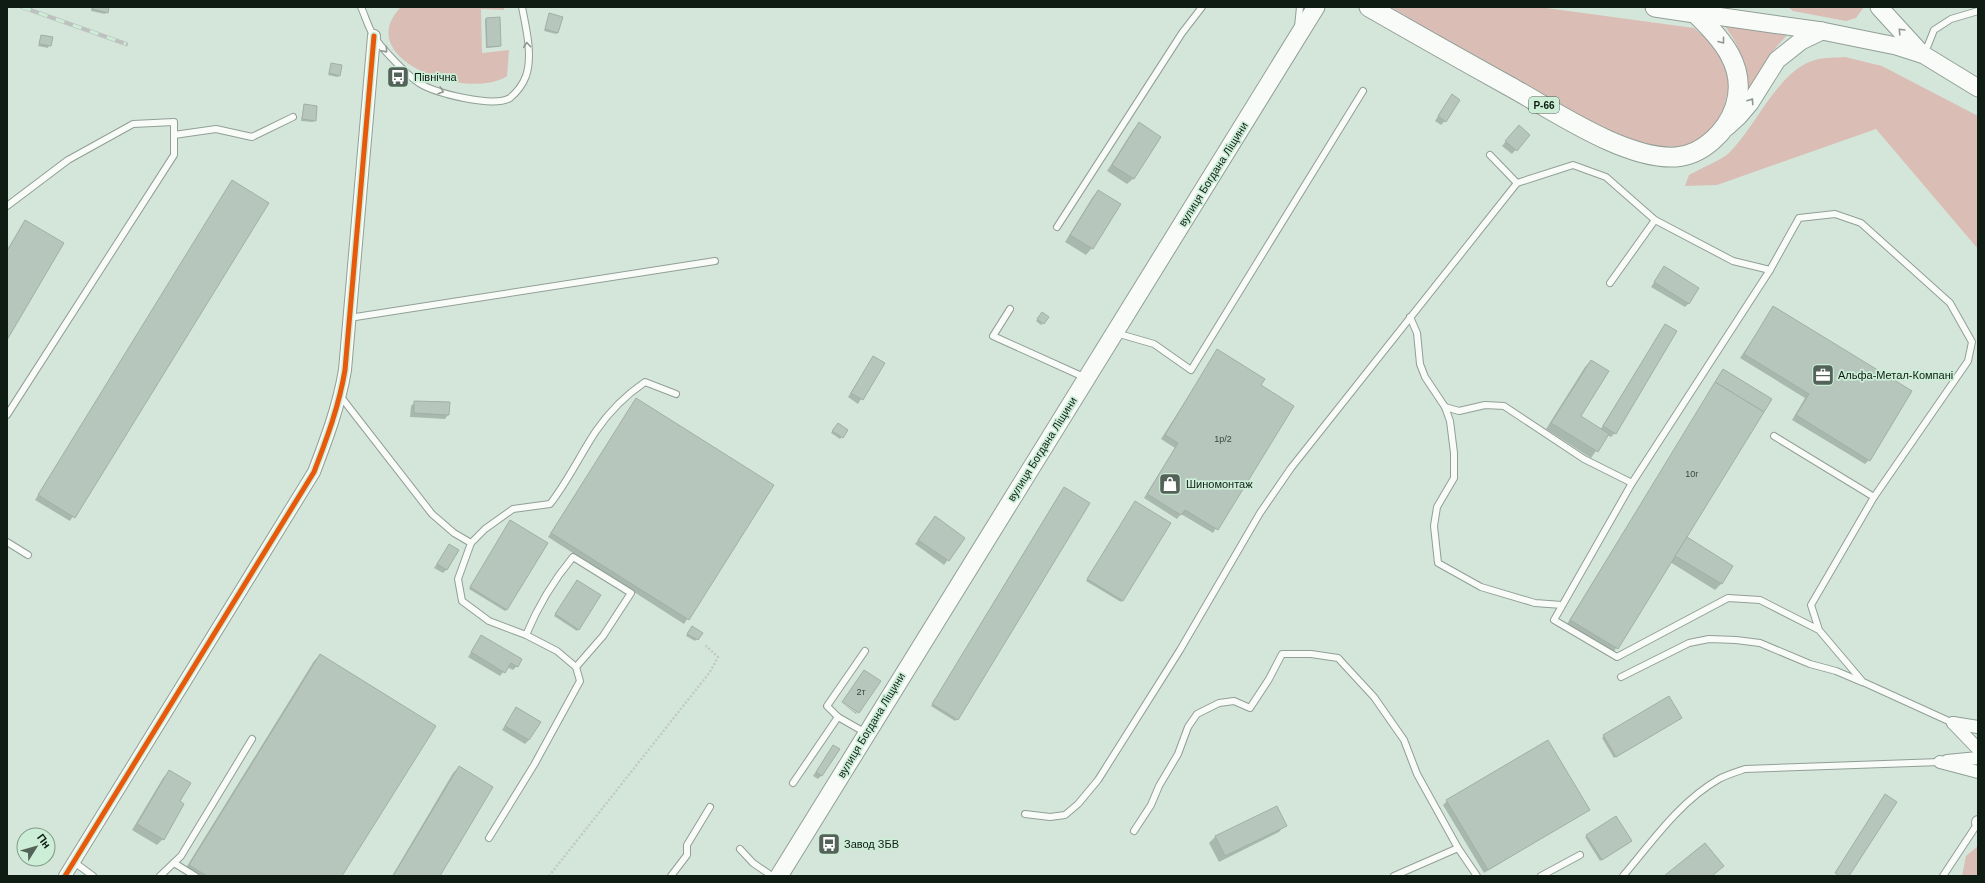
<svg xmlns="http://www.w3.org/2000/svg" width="1985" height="883" font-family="Arial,sans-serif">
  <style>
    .green { fill: #dabeb6 }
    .shadow { fill: #0003 }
    .building { fill: #b7c6bc; stroke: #a1afa6 }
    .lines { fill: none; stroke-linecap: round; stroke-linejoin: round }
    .lane-casing { stroke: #919f96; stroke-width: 8 }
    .street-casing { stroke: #919f96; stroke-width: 14 }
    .secondary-casing { stroke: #919f96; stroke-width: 19 }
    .primary-casing { stroke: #919f96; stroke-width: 21 }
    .path { stroke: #c3c9c5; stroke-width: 2.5; stroke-dasharray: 2 2; stroke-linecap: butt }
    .lane { stroke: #f9fbf9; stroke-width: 6 }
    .street { stroke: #f9fbf9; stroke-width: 12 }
    .secondary { stroke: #f9fbf9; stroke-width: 17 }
    .primary { stroke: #f9fbf9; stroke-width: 19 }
    .rail-casing { stroke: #bdc1bf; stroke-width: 4.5 }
    .rail { stroke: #cceed7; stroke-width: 3; stroke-dasharray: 9; stroke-linecap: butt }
    .cycleway-casing { stroke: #cceed7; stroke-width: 8 }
    .cycleway { stroke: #e8590c; stroke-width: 5 }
    .oneway { stroke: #909792 }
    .labels { text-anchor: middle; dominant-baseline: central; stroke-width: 3.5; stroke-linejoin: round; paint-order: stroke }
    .number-label { font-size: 9px; fill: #39463e }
    .shield { fill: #cceed7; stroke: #485b4e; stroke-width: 1 }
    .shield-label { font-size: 10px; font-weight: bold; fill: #0f1c14 }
    .poi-label { font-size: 11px; fill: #0f1c14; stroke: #cceed7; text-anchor: start }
    .street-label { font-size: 11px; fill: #0f1c14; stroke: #cceed7 }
  </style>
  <rect width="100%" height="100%" fill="#d4e6da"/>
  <!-- green -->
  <g class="green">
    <path d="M401,7h103v3l-23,-1 1,44 27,-3 -2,26c-38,26 -157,-17 -106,-69z"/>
    <polygon points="1391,7 1539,7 1694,28 1713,44 1723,59 1728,76 1728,90 1724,108 1715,125 1701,143 1672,153 1595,130"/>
    <polygon points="1788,7 1864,7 1856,18 1846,21 1793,11"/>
    <path d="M1723,24l65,10 -15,17 -29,49c0,-33 1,-49 -21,-76z"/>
    <path d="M1845,57l37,9 96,50v133l-102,-120 -159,56 -32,1 4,-11c12,-7 29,-13 40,-22 27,-26 49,-83 86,-93 9,-3 21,-2 30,-3z"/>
    <polygon points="1978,846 1978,876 1962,876 1966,856"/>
  </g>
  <!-- shadow -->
  <g class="shadow">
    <polygon points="92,7 108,7 105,14 91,11"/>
    <polygon points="550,14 557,33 556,34 544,31"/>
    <polygon points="486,19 500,46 498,47 486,48 485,20"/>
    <polygon points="42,36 52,37 48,48 38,46"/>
    <polygon points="332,64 339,76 337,77 328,75"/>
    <polygon points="1448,100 1445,121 1441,125 1435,121"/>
    <polygon points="304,105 315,120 313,122 301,121"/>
    <polygon points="1139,124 1134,178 1127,184 1107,171 1133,130"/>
    <polygon points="1515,130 1529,135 1512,154 1502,146"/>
    <polygon points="232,181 267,203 70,521 35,500"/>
    <polygon points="1098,191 1092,248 1086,255 1065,242 1092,198"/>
    <polygon points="25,221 7,338 7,250"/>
    <polygon points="1664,267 1689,303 1685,307 1651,287"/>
    <polygon points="1774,307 1869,460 1865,464 1792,420 1805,398 1740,358"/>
    <polygon points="1041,315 1043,323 1041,325 1036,321"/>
    <polygon points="1665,325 1615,433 1611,437 1607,435 1591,458 1546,429 1585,367 1591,361 1580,417 1600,430"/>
    <polygon points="1218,350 1260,386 1293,407 1213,533 1181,514 1177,519 1144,498 1175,448 1161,439"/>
    <polygon points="873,357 883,363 858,404 848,397"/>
    <polygon points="1724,370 1684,540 1732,566 1721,584 1715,590 1670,562 1613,653 1567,624"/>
    <polygon points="637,399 773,485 684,624 548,537"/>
    <polygon points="415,402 448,415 445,419 410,417 411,406"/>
    <polygon points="836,426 847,430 840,439 831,433"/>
    <polygon points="1062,490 957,719 955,721 931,706"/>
    <polygon points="1134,504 1122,600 1121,602 1086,581"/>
    <polygon points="935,518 964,538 944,565 915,544"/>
    <polygon points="509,523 507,609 505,611 469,589"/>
    <polygon points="449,545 447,569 443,573 434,568"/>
    <polygon points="577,581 578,629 577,631 554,616"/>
    <polygon points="690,629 701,633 695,641 686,636"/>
    <polygon points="481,636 517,666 513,670 507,667 500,676 468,657"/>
    <polygon points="320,655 341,876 192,876 184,871 314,661"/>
    <polygon points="842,703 857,713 856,714"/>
    <polygon points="516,708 529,740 525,744 502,730"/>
    <polygon points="1679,719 1614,758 1602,738 1604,736"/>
    <polygon points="833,746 822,775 818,779 813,776"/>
    <polygon points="459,767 439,876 392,876 453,773"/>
    <polygon points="169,772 178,802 163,839 157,845 132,830 163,778"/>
    <polygon points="1447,801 1588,810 1484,873 1443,805"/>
    <polygon points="1276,807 1285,825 1279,832 1219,862 1209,843 1215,837"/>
    <polygon points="1616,817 1629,843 1600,861 1585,837"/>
  </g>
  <!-- building -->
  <g class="building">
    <polygon points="92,7 109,7 108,13 92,9"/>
    <polygon points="549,13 563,17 558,33 545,29"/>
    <polygon points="500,17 501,46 487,47 486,18"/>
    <polygon points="41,35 53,37 51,46 39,44"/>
    <polygon points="331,63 342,65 340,76 329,73"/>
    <polygon points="1452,94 1460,100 1446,122 1438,116"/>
    <polygon points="304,104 317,106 316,121 302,119"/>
    <polygon points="1139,122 1161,137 1134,179 1112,165"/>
    <polygon points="1519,125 1530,135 1517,151 1505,141"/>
    <polygon points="232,180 269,203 75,518 38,495"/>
    <polygon points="1098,190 1121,204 1093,249 1070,235"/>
    <polygon points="25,220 64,243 7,340 7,251"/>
    <polygon points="1664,266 1699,288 1689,304 1654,282"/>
    <polygon points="1773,306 1912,391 1870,461 1796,415 1809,394 1744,354"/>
    <polygon points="1042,312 1049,317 1044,324 1037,319"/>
    <polygon points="1665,324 1677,331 1616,434 1603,426"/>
    <polygon points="1217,349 1265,379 1261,385 1294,406 1218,530 1185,510 1181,515 1147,494 1178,443 1165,435"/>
    <polygon points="873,356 885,363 863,400 851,393"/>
    <polygon points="1591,360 1609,371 1581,416 1609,434 1598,452 1551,423"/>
    <polygon points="1723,369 1772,399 1764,412 1715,382"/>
    <polygon points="1715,382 1764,412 1618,649 1570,620"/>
    <polygon points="636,398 774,485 689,620 551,533"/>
    <polygon points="414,401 450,402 449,415 414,413"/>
    <polygon points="838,423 848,430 843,438 832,431"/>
    <polygon points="1064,487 1090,503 958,720 932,704"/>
    <polygon points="1135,501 1171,523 1123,601 1087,579"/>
    <polygon points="935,516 965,538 949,561 918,540"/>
    <polygon points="510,520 548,543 507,610 470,587"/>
    <polygon points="1687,537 1733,566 1722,584 1675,556"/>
    <polygon points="449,544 459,550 447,570 437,564"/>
    <polygon points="577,580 601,595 579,630 555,614"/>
    <polygon points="692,626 703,633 698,640 687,634"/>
    <polygon points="481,635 522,659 518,667 511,663 505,673 471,652"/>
    <polygon points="320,654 436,726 342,876 207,876 189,865"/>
    <polygon points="864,670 881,681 859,713 842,702"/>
    <polygon points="1669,696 1682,718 1616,757 1603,735"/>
    <polygon points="516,707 541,722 529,740 505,726"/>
    <polygon points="1548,740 1590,810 1488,870 1446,800"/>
    <polygon points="833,745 840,749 822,776 816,772"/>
    <polygon points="459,766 493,787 440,876 393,876"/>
    <polygon points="169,770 191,783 180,801 184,804 164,840 137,824"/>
    <polygon points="1885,794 1897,802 1849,876 1839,876 1835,873"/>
    <polygon points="1277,806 1287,826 1225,856 1215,836"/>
    <polygon points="1616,816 1632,841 1602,860 1586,835"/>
    <polygon points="1705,843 1724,866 1712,876 1664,876"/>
  </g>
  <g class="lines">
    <!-- lane casing -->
    <g class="lane-casing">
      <g id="lane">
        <path d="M361,7c4,9 7,19 12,28 7,12 34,40 46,48 16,10 74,25 91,15 6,-5 13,-14 16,-22 7,-21 0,-48 -4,-69"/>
        <polyline points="1298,27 1300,7"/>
        <polyline points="1924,55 1934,30 1951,19 1978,11"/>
        <polyline points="174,135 216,129 252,137 293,117"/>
        <polyline points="1490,155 1517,183"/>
        <polyline points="7,206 68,160 133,124 174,122 174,155 7,415"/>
        <polyline points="1057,227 1182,33 1202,7"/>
        <polyline points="1610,283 1655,220"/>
        <polyline points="1010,309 993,336 1086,378"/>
        <polyline points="1410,317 1417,333 1420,364 1425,377 1445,407 1450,421 1454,453 1454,478 1437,507 1434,526 1438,563 1481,587 1535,603 1562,605"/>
        <polyline points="349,318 715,261"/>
        <polyline points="1116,333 1154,344 1191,370 1363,91"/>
        <polyline points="341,397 432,514 454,533 471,543 458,579 462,601 489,621 526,635 557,651 576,667 580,681 534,765 489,838"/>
        <polyline points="1445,407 1459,411 1485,405 1504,406 1584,459 1632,483"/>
        <polyline points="1774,436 1874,497"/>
        <polyline points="7,542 28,555"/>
        <path d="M471,543l14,-14 28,-20 37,-5c18,-23 30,-49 46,-73 13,-19 30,-36 49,-49l31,12"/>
        <polyline points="1819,630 1760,600 1728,598 1617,657 1554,620 1632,483 1770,270 1799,218 1835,214 1861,223 1950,303 1972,342 1968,361 1874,497 1811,605 1819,630 1863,682 1953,723"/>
        <path d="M526,635c12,-29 27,-54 47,-78l58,36 -28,43 -27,31"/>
        <polyline points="865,651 827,706 838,717 866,733"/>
        <polyline points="1621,677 1689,643 1709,639 1736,640 1760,643 1810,664 1836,671 1862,682"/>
        <polyline points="793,783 838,717"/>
        <polyline points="1025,814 1050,817 1065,815 1078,804 1098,780 1180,650 1260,513 1291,468 1517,183 1573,165 1606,177 1655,220 1733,261 1770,270"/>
        <polyline points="1134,831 1151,805 1159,786 1178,754 1188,727 1197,714 1219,703 1234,701 1250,708 1269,679 1282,654 1311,654 1338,658 1374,697 1404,740 1417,774 1458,848"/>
        <polyline points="740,849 753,863 772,876"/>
        <polyline points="74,862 93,876"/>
        <polyline points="174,863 195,876"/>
        <polyline points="160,876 181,856 252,739"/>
        <polyline points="671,876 687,855 687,845 710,807"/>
        <polyline points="1394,876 1458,848 1477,876"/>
        <polyline points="1541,876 1580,855"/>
        <path d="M1623,876c29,-34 56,-74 96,-97 7,-4 17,-7 26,-10l195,-7"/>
        <polyline points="1943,876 1978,823"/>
      </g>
    </g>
    <!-- street casing -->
    <g class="street-casing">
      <g id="street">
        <polyline points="1953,723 1978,749"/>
        <polyline points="1953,723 1978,727"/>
        <polyline points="1947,761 1978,758"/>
        <polyline points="1940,762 1978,772"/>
        <polyline points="1978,822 1978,823"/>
        <path d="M65,876l249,-404c13,-34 25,-66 31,-102l29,-334"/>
      </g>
    </g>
    <!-- secondary casing -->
    <g class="secondary-casing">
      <g id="secondary">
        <polyline points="1879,7 1922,54"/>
        <polyline points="1695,13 1822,31 1896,46 1924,55 1978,88"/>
        <polyline points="1727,127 1738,117 1750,103 1777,60 1801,41 1822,31"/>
        <polyline points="779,876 1316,7"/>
      </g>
    </g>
    <!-- primary casing -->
    <g class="primary-casing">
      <g id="primary">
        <path d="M1369,7c47,27 93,53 140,79 44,24 116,74 167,71 27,-2 51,-26 59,-50 13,-40 -14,-69 -40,-94"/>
        <polyline points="1655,7 1695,13 1706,8"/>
      </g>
    </g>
    <!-- path -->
    <polyline class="path" points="549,876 710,672 718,657 705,645"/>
    <!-- lane -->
    <use href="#lane" class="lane"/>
    <!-- street -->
    <use href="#street" class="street"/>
    <!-- secondary -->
    <use href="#secondary" class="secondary"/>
    <!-- primary -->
    <use href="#primary" class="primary"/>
    <!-- rail casing -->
    <g class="rail-casing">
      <polyline id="rail" points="22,7 126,44"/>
    </g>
    <!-- rail -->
    <use href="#rail" class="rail"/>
    <!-- cycleway casing -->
    <g class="cycleway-casing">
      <path id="cycleway" d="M65,876l249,-404c13,-34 25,-66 31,-102l29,-334"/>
    </g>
    <!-- cycleway -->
    <use href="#cycleway" class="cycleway"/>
  </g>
  <!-- one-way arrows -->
  <defs><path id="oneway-chevron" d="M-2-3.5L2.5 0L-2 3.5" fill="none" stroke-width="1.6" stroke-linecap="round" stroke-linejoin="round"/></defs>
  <g class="oneway">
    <use href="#oneway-chevron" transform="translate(1901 31) rotate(-134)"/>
    <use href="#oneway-chevron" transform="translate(1722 41) rotate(52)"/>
    <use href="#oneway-chevron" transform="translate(527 45) rotate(-95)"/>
    <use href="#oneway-chevron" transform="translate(385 50) rotate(49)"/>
    <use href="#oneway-chevron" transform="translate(441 91) rotate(19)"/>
    <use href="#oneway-chevron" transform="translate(1751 101) rotate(-56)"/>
  </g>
  <!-- icons -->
  <defs>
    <g id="bus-square" transform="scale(1.15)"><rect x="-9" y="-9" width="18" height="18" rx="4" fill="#546359" stroke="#cceed7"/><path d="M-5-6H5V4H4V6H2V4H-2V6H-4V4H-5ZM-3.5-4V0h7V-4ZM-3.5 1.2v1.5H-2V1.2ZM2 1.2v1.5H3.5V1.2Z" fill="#fff"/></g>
    <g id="office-square" transform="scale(1.15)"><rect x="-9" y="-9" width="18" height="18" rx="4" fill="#546359" stroke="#cceed7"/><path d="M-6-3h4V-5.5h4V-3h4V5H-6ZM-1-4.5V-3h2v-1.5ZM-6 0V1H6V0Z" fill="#fff"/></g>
    <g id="shop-square" transform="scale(1.15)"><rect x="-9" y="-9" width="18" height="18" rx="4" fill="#546359" stroke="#cceed7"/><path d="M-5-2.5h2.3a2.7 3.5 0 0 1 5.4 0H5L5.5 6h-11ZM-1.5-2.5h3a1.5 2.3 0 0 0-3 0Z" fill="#fff"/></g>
  </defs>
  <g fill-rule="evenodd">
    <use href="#bus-square" x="398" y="77"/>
    <use href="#office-square" x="1823" y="375"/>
    <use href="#shop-square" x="1170" y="484"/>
    <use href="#bus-square" x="829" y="844"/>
  </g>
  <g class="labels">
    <!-- number labels -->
    <g class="number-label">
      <text x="1223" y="439">1р/2</text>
      <text x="1692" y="474">10г</text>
      <text x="861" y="692">2т</text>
    </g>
    <!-- shield labels -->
    <rect class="shield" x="1529" y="97" width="30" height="16" rx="3"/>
    <g class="shield-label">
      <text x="1544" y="105">Р-66</text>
    </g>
    <!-- poi labels -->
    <g class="poi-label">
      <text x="414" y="77">Північна</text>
      <text x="1838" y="375">Альфа-Метал-Компані</text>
      <text x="1186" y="484">Шиномонтаж</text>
      <text x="844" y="844">Завод ЗБВ</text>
    </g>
    <!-- street labels -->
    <g class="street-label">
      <text transform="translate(1213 174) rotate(-58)">вулиця Богдана Ліщини</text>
      <text transform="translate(1042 449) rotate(-58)">вулиця Богдана Ліщини</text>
      <text transform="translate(871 725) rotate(-59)">вулиця Богдана Ліщини</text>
    </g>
  </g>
  <!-- border -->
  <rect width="1985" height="883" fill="none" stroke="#0f1c14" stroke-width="16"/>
  <!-- north arrow -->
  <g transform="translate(36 847) rotate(53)"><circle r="19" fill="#cceed7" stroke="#809a89"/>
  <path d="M0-3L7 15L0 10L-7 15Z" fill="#546359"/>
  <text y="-6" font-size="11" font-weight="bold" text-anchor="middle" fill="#0f1c14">Пн</text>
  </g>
</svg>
